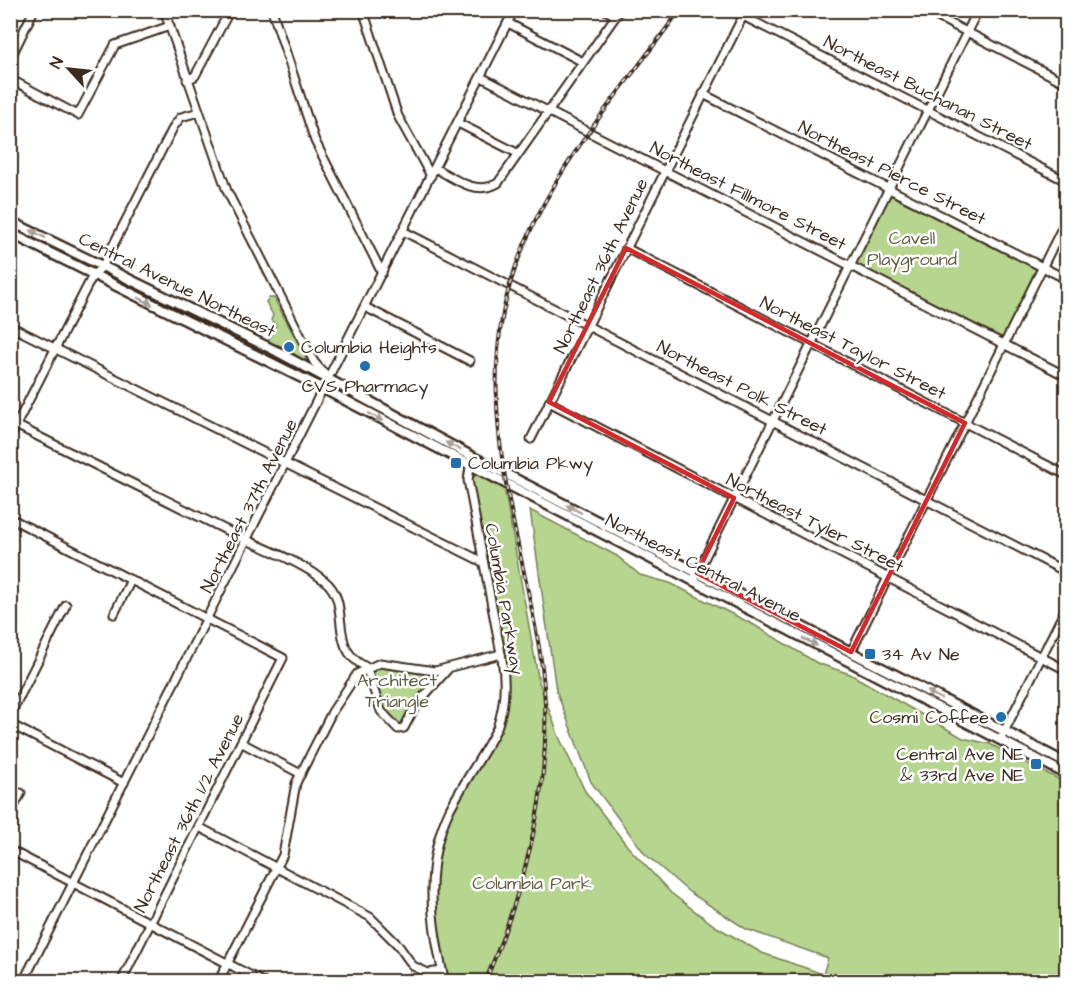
<svg xmlns="http://www.w3.org/2000/svg" width="1077" height="992" font-family="'Architects Daughter',sans-serif">
  <style>
    .green { fill: #b6d58f; stroke: #788056; stroke-width: 1.5 }
    .lines { fill: none; stroke-linecap: round; stroke-linejoin: round }
    .minor-casing { stroke: #3b2a1e; stroke-width: 11 }
    .major-casing { stroke: #3b2a1e; stroke-width: 13 }
    .minor { stroke: #fff; stroke-width: 7 }
    .major { stroke: #fff; stroke-width: 8 }
    .rail-casing { stroke: #3b2a1e; stroke-width: 4 }
    .rail { stroke: #fff; stroke-width: 1.5; stroke-dasharray: 4.5; stroke-linecap: butt }
    .oneway { fill: #a79f9a }
    .marked { fill: none; stroke: #d62828; stroke-width: 4.5; stroke-linejoin: round }
    .poi-dot { fill: #1f6fb2; stroke: #fff; stroke-width: 2 }
    .labels { text-anchor: middle; dominant-baseline: central; stroke-width: 5; stroke-linejoin: round; paint-order: stroke }
    .street-label { font-size: 18px; fill: #3b2a1e; stroke: #fff }
    .park-label { font-size: 18px; fill: #605d40; stroke: #fff }
    .poi-label { font-size: 18px; fill: #3b2a1e; stroke: #fff; text-anchor: start }
  </style>
  <rect width="100%" height="100%" fill="#fff"/>
  <filter id="ink" filterUnits="userSpaceOnUse"><feTurbulence type="fractalNoise" baseFrequency=".0167" numOctaves="2"/><feDisplacementMap in="SourceGraphic" scale="12" xChannelSelector="R" yChannelSelector="G"/><feConvolveMatrix kernelMatrix="1 2 1 2 8 2 1 2 1" color-interpolation-filters="sRGB"/></filter>
  <g filter="url(#ink)">
    <!-- green -->
    <g class="green">
      <polygon points="890,195 1036,269 1005,336 1001,337 856,264"/>
      <polygon points="269,298 274,298 309,364 279,345 267,344 276,325 271,320 273,315 266,302"/>
      <path d="M478,474l26,13 35,195 20,55 26,54 43,56 43,46 44,33 47,27 61,21 5,-16 -82,-29 -57,-37 -44,-38 -54,-72 -35,-92 -26,-180 87,46 23,19 30,8 84,42 63,38 33,11 113,64 27,6 76,39v198l-617,1c-16,-66 -23,-121 11,-184 27,-50 51,-70 46,-131l-36,-187z"/>
      <path d="M388,665c12,6 37,8 43,12l-29,46 -5,1c-12,-12 -31,-39 -22,-57z"/>
    </g>
    <g class="lines">
      <!-- minor casing -->
      <g class="minor-casing">
        <g id="minor">
          <polyline points="164,10 227,191 314,362 329,379"/>
          <polyline points="272,10 315,141 382,273"/>
          <polyline points="363,10 398,116 431,176"/>
          <polyline points="605,10 616,16"/>
          <polyline points="924,10 1066,83"/>
          <polyline points="743,16 1066,181"/>
          <polyline points="508,23 583,62"/>
          <polyline points="10,59 34,10"/>
          <polyline points="481,77 1066,376"/>
          <polyline points="10,79 78,115 115,45 170,26"/>
          <polyline points="187,80 195,76 230,10"/>
          <polyline points="703,94 1066,279"/>
          <polyline points="458,123 517,153"/>
          <path d="M435,168c20,11 41,28 63,15l122,-173"/>
          <polyline points="403,231 1066,572"/>
          <polyline points="626,248 1066,475"/>
          <polyline points="365,307 470,361"/>
          <polyline points="10,326 481,561"/>
          <polyline points="549,402 1066,670"/>
          <path d="M10,422c74,38 148,74 222,111 28,14 68,28 93,48 28,23 1,67 41,86l15,44 17,18 6,-1 12,-23 32,-36"/>
          <polyline points="10,437 93,275 102,267 174,126 181,117 199,112"/>
          <polyline points="531,439 746,10"/>
          <polyline points="10,518 283,658 121,982"/>
          <polyline points="693,581 978,10"/>
          <polyline points="114,614 131,580"/>
          <polyline points="851,652 1066,220"/>
          <polyline points="10,716 66,605"/>
          <polyline points="10,724 124,783"/>
          <polyline points="1003,734 1066,608"/>
          <polyline points="242,743 301,774"/>
          <polyline points="10,814 21,793"/>
          <polyline points="199,827 370,917 398,945 413,966 428,973 442,971"/>
          <polyline points="10,850 263,982"/>
          <polyline points="23,982 514,10"/>
          <polyline points="218,982 283,855 296,783 332,712 357,674 380,663 435,671 501,654"/>
          <path d="M445,982c-14,-57 -22,-116 4,-171 14,-28 34,-55 48,-83 8,-23 9,-46 5,-69l-34,-179 3,-20"/>
        </g>
      </g>
      <!-- major casing -->
      <g class="major-casing">
        <g id="major">
          <polyline points="10,221 274,350 473,457 1066,763"/>
          <polyline points="10,233 316,385 1066,774"/>
        </g>
      </g>
      <!-- minor -->
      <use href="#minor" class="minor"/>
      <!-- major -->
      <use href="#major" class="major"/>
      <!-- rail casing -->
      <g class="rail-casing">
        <path id="rail" d="M485,982c45,-106 74,-220 54,-335 -19,-110 -58,-221 -36,-334 23,-117 109,-209 177,-303"/>
      </g>
      <!-- rail -->
      <use href="#rail" class="rail"/>
    </g>
    <!-- one-way arrows -->
    <defs><path id="oneway-solid" d="M-6-.8H1V-3.2L6.5 0L1 3.2V.8H-6Z" transform="scale(1.5)"/></defs>
    <g class="oneway">
      <use href="#oneway-solid" transform="translate(38 234) rotate(-153)"/>
      <use href="#oneway-solid" transform="translate(145 301) rotate(26)"/>
      <use href="#oneway-solid" transform="translate(376 417) rotate(28)"/>
      <use href="#oneway-solid" transform="translate(453 446) rotate(-152)"/>
      <use href="#oneway-solid" transform="translate(574 509) rotate(-152)"/>
      <use href="#oneway-solid" transform="translate(810 642) rotate(27)"/>
      <use href="#oneway-solid" transform="translate(934 695) rotate(-153)"/>
    </g>
  </g>
  <!-- marked area -->
  <path class="marked" d="M626,248l339,175 -114,229 -154,-79 37,-75 -185,-96z"/>
  <!-- markers -->
  <g class="poi-dot">
    <circle cx="289" cy="347" r="6"/>
    <circle cx="365" cy="366" r="6"/>
    <rect x="450" y="457" width="12" height="12" rx="3"/>
    <rect x="864" y="648" width="12" height="12" rx="3"/>
    <circle cx="1001" cy="717" r="6"/>
    <rect x="1030" y="758" width="12" height="12" rx="3"/>
  </g>
  <g class="labels">
    <!-- street labels -->
    <g class="street-label">
      <text transform="translate(928 93) rotate(27)">Northeast Buchanan Street</text>
      <text transform="translate(892 173) rotate(27)">Northeast Pierce Street</text>
      <text transform="translate(748 196) rotate(27)">Northeast Fillmore Street</text>
      <text transform="translate(601 266) rotate(-64)">Northeast 36th Avenue</text>
      <text transform="translate(177 285) rotate(26)">Central Avenue Northeast</text>
      <text transform="translate(853 348) rotate(27)">Northeast Taylor Street</text>
      <text transform="translate(742 388) rotate(27)">Northeast Polk Street</text>
      <text transform="translate(249 506) rotate(-63)">Northeast 37th Avenue</text>
      <text transform="translate(815 523) rotate(27)">Northeast Tyler Street</text>
      <text transform="translate(703 568) rotate(27)">Northeast Central Avenue</text>
      <text transform="translate(504 599) rotate(80)">Columbia Parkway</text>
      <text transform="translate(189 813) rotate(-63)">Northeast 36th 1/2 Avenue</text>
    </g>
    <!-- park labels -->
    <g class="park-label">
      <text x="912" y="238">Cavell<tspan x="912" dy="21">Playground</tspan></text>
      <text x="397" y="680">Architect<tspan x="397" dy="21">Triangle</tspan></text>
      <text x="532" y="883">Columbia Park</text>
    </g>
    <!-- poi labels -->
    <g class="poi-label">
      <text x="301" y="347">Columbia Heights</text>
      <text x="365" y="386" text-anchor="middle">CVS Pharmacy</text>
      <text x="468" y="463">Columbia Pkwy</text>
      <text x="882" y="654">34 Av Ne</text>
      <text x="989" y="717" text-anchor="end">Cosmi Coffee</text>
      <text x="1024" y="754" text-anchor="end">Central Ave NE<tspan x="1024" dy="21">&amp; 33rd Ave NE</tspan></text>
    </g>
  </g>
  <!-- margin -->
  <rect width="1077" height="992" fill="none" stroke="#fff" stroke-width="36"/>
  <rect x="18" y="18" width="1041" height="956" fill="none" stroke="#3b2a1e" stroke-width="2" filter="url(#ink)"/>
  <!-- north arrow -->
  <g transform="translate(69 69) rotate(297)" stroke="#ffffff" stroke-width="4.5" paint-order="stroke">
  <path d="M0-4.5L10 22L0 15L-10 22Z" fill="#3b2a1e"/>
  <text y="-9" font-size="16" font-weight="bold" text-anchor="middle" fill="#3b2a1e">N</text>
  </g>
</svg>
